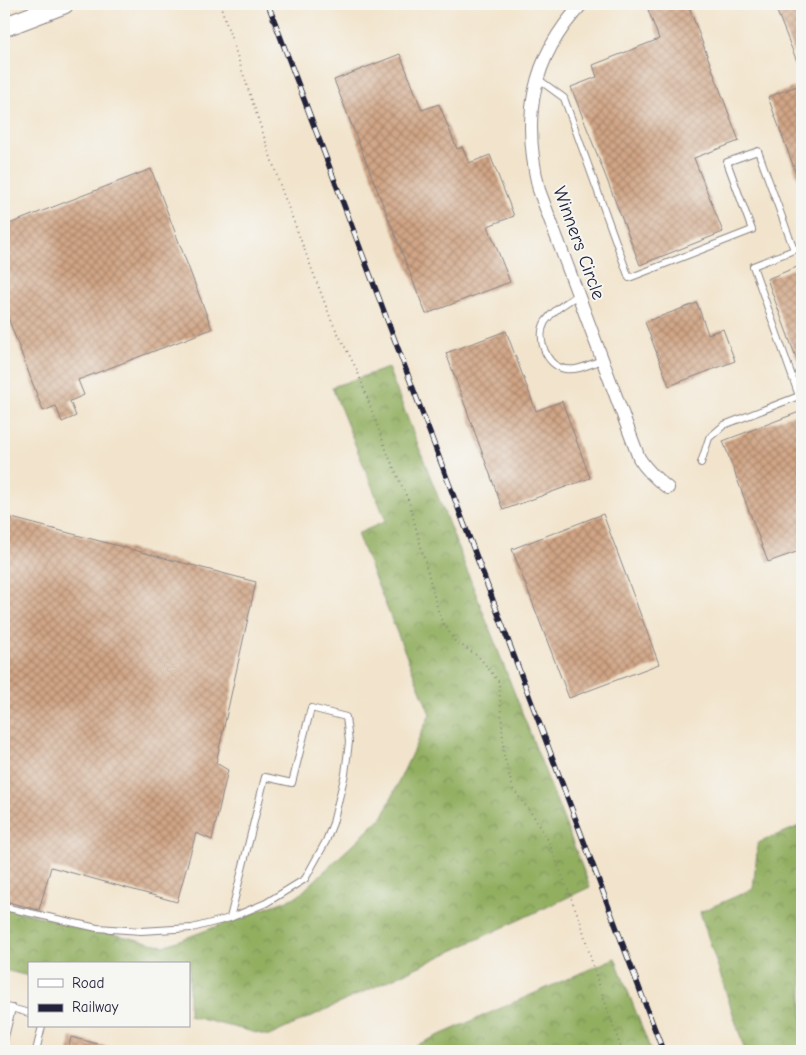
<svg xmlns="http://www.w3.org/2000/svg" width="806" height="1055" font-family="'Comic Neue',sans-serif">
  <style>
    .forest { fill: url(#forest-crowns); stroke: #5a684e }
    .building { fill: url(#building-cross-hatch) }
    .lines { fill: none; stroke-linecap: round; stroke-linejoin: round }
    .lane-casing { stroke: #8a8384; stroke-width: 8 }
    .street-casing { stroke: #8a8384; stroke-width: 14 }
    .primary-casing { stroke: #8a8384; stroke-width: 21 }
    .path { stroke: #8a8384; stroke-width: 2; stroke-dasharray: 1 4; stroke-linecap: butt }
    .lane { stroke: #fff; stroke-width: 6 }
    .street { stroke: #fff; stroke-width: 12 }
    .primary { stroke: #fff; stroke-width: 19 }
    .rail-casing { stroke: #22223b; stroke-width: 5.5 }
    .rail { stroke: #f6f6f2; stroke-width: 4; stroke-dasharray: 11; stroke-linecap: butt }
    .labels { text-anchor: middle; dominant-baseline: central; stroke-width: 4; stroke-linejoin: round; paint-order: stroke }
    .street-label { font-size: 19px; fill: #22223b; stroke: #f6f6f2 }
  </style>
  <defs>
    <pattern id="forest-crowns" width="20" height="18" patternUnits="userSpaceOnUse" patternTransform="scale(1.25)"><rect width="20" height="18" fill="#92af61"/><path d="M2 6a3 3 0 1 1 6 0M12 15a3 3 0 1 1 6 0" fill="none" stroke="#778e51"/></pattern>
    <pattern id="building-cross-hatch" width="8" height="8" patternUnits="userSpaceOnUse" patternTransform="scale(1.25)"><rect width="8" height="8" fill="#d1a585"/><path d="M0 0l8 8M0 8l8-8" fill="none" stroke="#a9866e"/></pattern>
  </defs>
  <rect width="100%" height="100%" fill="#f6f6f2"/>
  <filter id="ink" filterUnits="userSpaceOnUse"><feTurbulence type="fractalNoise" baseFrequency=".02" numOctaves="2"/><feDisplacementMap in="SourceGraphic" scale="10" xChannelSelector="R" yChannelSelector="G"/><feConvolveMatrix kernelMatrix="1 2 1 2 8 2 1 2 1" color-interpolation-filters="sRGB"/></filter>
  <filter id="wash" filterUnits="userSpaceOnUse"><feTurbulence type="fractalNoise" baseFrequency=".0096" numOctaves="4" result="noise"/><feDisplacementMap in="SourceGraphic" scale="20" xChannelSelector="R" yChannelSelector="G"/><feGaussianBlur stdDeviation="1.12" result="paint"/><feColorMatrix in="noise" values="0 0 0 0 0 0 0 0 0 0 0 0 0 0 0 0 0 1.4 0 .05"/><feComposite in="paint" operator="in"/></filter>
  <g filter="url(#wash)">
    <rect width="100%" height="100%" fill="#f2e4cc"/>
    <!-- forest -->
    <g class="forest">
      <polygon points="388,368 590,887 269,1036 189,1016 189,964 29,964 29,976 4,970 4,908 164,946 298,896 383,816 430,714 357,534 386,521 332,387"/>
      <polygon points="802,825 802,1051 745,1051 700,912 753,889 758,843"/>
      <polygon points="615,958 651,1051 403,1051"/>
    </g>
    <g id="blocks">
      <!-- building -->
      <g class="building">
        <polygon points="646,4 688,4 739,141 694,158 723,232 640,265 571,87 597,77 593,65 659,39"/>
        <polygon points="774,4 802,4 802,74"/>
        <polygon points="400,54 422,110 439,104 457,149 462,147 469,163 490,155 514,216 488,226 510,282 426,314 334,80"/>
        <polygon points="802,84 802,187 801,187 768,97"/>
        <polygon points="151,169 212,329 78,380 84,395 70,401 76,416 62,422 56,406 43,411 4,307 4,226"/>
        <polygon points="802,265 802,371 801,371 767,279"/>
        <polygon points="697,303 708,334 723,329 735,361 669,386 645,322"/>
        <polygon points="506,331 536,411 562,401 590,478 503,510 446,353"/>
        <polygon points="802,411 802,550 768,562 723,441"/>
        <polygon points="603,514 659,664 569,698 512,549"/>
        <polygon points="4,516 256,582 216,763 228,770 212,840 196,833 177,902 51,867 39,910 4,901"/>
        <polygon points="71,1037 113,1048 113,1051 68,1051"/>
      </g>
    </g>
  </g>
  <g filter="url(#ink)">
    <use href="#blocks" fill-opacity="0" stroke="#8a8384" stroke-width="1"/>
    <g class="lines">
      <!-- lane casing -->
      <g class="lane-casing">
        <g id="lane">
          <polyline points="538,79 564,98 629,278 752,230 727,162 758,151 794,250 802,247"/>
          <path d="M578,295c-12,8 -25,15 -33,27 -9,16 1,44 20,47 13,2 25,-5 37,-9"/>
          <polyline points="701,463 709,438 724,425 799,396 753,266 794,250"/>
          <polyline points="4,907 97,928 141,931 192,928 230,918 266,903 305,879 326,841 333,823 345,774 349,742 346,717 311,708 292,783 265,777 230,918"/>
          <polyline points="4,1006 29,1013"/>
          <polyline points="4,1041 12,1008"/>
          <polyline points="36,1051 42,1026"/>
        </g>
      </g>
      <!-- street casing -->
      <g class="street-casing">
        <path id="street" d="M582,4c-52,55 -60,115 -43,186l100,268c8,13 17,21 29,30"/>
      </g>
      <!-- primary casing -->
      <g class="primary-casing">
        <polyline id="primary" points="4,27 64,4"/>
      </g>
      <!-- path -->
      <polyline class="path" points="220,4 281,188 332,322 357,370 388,455 409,502 440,618 455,641 479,657 499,682 504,756 513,789 535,818 548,840 581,923 594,970 622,1051"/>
      <!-- lane -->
      <use href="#lane" class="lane"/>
      <!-- street -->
      <use href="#street" class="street"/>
      <!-- primary -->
      <use href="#primary" class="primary"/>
      <!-- rail casing -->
      <g class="rail-casing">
        <polyline id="rail" points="268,4 663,1051"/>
      </g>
      <!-- rail -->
      <use href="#rail" class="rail"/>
    </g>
  </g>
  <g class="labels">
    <!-- street labels -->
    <g class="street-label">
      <text transform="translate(579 243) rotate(70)">Winners Circle</text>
    </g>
  </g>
  <!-- margin -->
  <rect width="806" height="1055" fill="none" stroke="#f6f6f2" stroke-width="20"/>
  <!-- legend -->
  <rect x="28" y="962" width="162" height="65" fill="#f6f6f2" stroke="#a1a1a9"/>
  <rect x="38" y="979" width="25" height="8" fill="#ffffff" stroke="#a1a1a9"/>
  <text x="72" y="988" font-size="15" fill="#22223b">Road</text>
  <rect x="38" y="1004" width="25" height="8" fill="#22223b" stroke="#a1a1a9"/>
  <text x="72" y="1012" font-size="15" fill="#22223b">Railway</text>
</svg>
